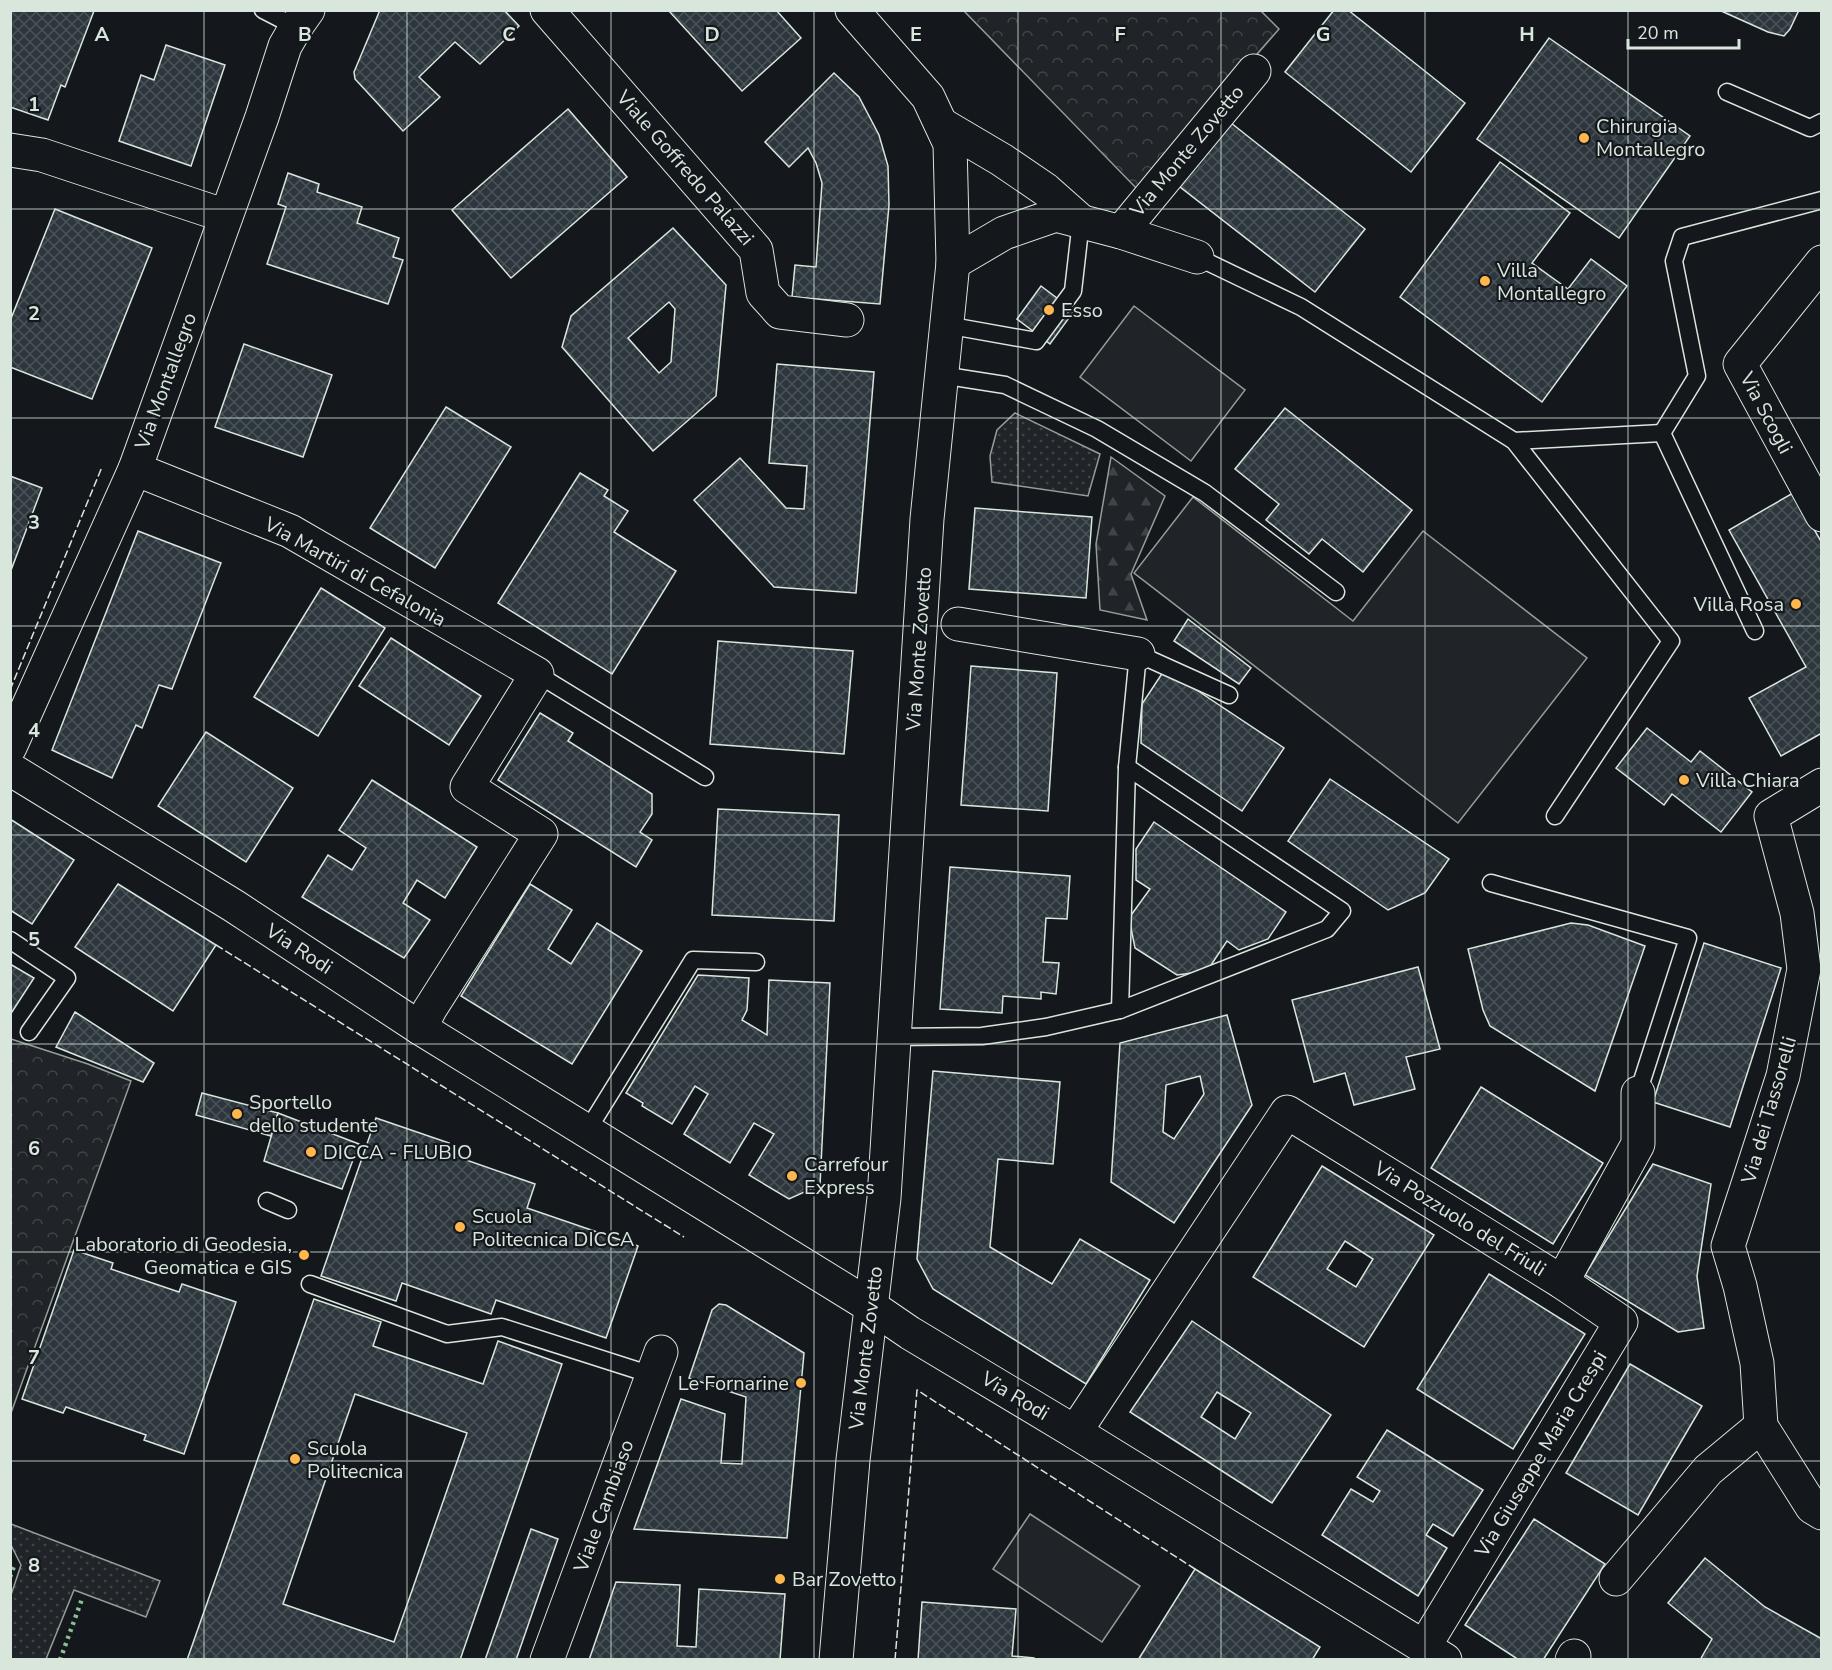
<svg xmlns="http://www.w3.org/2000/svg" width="1832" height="1670" font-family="'Nunito Sans',sans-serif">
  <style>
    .grass { fill: url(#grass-dots); stroke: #939e99; stroke-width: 1.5 }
    .forest { fill: url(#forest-firs); stroke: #939e99; stroke-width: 1.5 }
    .park { fill: url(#park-crowns); stroke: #939e99; stroke-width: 1.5 }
    .pitch { fill: #202428; stroke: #939e99; stroke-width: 1.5 }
    .building { fill: url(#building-cross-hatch); stroke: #d8e6dc; stroke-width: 1.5; fill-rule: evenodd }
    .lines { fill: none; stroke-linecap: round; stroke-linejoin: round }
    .lane-casing { stroke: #d8e6dc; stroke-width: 19 }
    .street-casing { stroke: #d8e6dc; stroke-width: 35 }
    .secondary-casing { stroke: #d8e6dc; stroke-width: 35 }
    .lane { stroke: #14181c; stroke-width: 16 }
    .street { stroke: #14181c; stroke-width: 33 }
    .secondary { stroke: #14181c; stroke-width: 33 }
    .hedge { stroke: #8ac095; stroke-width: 4.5; stroke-dasharray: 3 4.5; stroke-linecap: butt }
    .fence { stroke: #d8e6dc; stroke-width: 1.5; stroke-dasharray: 8 3; stroke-linecap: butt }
    .grid { fill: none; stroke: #d8e6dc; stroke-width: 1.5; stroke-opacity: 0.55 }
    .poi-dot { fill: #ffb74d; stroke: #14181c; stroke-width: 2 }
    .labels { text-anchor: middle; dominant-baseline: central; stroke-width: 4.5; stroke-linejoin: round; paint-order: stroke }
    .poi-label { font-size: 20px; fill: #d8e6dc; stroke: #14181c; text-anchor: start }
    .street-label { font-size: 20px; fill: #d8e6dc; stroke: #14181c }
    .grid-label { font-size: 20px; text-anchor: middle; font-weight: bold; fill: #d8e6dc; stroke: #14181c; stroke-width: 4.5; stroke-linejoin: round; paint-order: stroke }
  </style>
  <defs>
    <pattern id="grass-dots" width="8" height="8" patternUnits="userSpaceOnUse" patternTransform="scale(1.5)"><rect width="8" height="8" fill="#202428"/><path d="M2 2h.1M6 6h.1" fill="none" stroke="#404447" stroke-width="1.8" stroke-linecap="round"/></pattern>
    <pattern id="forest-firs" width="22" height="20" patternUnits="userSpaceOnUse" patternTransform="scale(1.5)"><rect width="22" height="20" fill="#202428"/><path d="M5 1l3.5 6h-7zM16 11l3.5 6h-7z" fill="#404447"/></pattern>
    <pattern id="park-crowns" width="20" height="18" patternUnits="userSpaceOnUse" patternTransform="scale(1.5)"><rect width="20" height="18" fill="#202428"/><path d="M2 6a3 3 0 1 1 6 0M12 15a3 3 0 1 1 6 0" fill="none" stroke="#404447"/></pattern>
    <pattern id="building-cross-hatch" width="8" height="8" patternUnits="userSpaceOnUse" patternTransform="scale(1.5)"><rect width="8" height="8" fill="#2c363c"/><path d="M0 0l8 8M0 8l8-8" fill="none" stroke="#4a5358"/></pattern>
  </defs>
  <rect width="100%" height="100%" fill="#14181c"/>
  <!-- grass -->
  <g class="grass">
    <polygon points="1015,413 1100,454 1088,496 992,482 990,456 997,430"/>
    <polygon points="11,1524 160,1581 146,1617 74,1590 46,1659 11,1659 11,1595 21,1565 11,1545"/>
  </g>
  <!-- forest -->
  <polygon class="forest" points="1111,457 1165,496 1131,574 1147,620 1100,610 1096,544"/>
  <!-- park -->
  <g class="park">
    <polygon points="964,11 1261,11 1279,29 1138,190"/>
    <polygon points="11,1039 88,1064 131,1081 11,1413"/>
  </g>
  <!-- pitch -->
  <g class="pitch">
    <polygon points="1134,306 1245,390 1191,461 1080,377"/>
    <polygon points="1193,497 1353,621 1423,531 1587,658 1458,823 1134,573"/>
    <polygon points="1030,1514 1140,1586 1102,1642 993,1569"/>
  </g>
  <!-- building -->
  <g class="building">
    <polygon points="10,10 94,11 65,87 61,85 48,120 10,107"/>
    <polygon points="380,10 504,10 519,26 480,64 455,42 419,77 440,97 403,131 355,79 354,72"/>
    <polygon points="776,10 801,38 742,91 669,11"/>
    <polygon points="1334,10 1348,10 1465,103 1411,172 1285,72"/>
    <polygon points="1719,10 1799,10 1790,29 1784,36 1768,32"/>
    <polygon points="1549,38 1690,136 1619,238 1477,139"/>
    <polygon points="166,45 225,65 191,166 119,141 141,75 154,80"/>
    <polygon points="834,73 859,97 879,135 888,166 889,205 880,304 792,297 795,265 816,267 822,183 816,163 808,148 789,167 765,142"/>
    <polygon points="568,109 627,177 511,278 452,210"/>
    <polygon points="1226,119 1365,229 1315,292 1175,183"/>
    <polygon points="1500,162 1570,213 1532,263 1568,289 1591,259 1627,286 1542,402 1400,297"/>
    <polygon points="288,173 319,184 317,192 362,207 357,223 399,238 393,257 403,260 388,304 267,264 286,207 278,204"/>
    <polygon points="55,209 152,248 92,399 10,367 10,321"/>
    <path d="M673,228l53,57 -10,111 -63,55 -91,-104 9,-31zM669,302l6,7 -4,53 -12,11 -31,-35z"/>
    <polygon points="1041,286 1074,311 1050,344 1017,319"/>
    <polygon points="244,344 332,375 303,457 215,427"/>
    <polygon points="777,364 874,372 856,593 774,587 694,500 740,458 786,508 804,509 807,466 769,463"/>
    <polygon points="446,407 511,447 435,568 370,528"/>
    <polygon points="1285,408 1412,510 1363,572 1322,539 1309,554 1266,520 1279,504 1235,469"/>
    <polygon points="580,473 608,490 604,496 628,511 614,532 676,571 612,674 498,603"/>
    <polygon points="10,476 42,488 10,573"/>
    <polygon points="1793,493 1822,543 1822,733 1781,756 1749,698 1806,667 1729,530"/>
    <polygon points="975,508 1092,517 1086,598 969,589"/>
    <polygon points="138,531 221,563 172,689 159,685 142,728 136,725 112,778 52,750"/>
    <polygon points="321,588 385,628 318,736 254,697"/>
    <polygon points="1188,619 1251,668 1239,684 1174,641"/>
    <polygon points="391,638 481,696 449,745 359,686"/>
    <polygon points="718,641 853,651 844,754 710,744"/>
    <polygon points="971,666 1057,673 1048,811 961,805"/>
    <polygon points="1165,669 1284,748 1242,811 1141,743 1142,704"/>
    <polygon points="540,713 573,733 568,741 652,794 652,814 640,832 652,840 636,867 498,780"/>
    <polygon points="1647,728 1691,762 1700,751 1752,792 1721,832 1672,794 1664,805 1616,768"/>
    <polygon points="206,732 293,788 246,862 158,806"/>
    <polygon points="1330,779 1449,859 1425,893 1388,910 1288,841"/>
    <polygon points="372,780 477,847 445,898 417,880 403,903 430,920 404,958 302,897 328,855 352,870 366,848 339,830"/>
    <polygon points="718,809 839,815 834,921 712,915"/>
    <polygon points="10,819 74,860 32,924 10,910"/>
    <polygon points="1154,822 1286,912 1268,939 1239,950 1227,941 1207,971 1177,975 1135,948 1129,918 1150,889 1136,880 1136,849"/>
    <polygon points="950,867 1070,876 1067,919 1046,918 1043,962 1059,963 1056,994 1041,992 1041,999 1003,996 1002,1013 940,1009"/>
    <polygon points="118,884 216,945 173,1011 75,947"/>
    <polygon points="530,884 572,910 548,949 571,964 597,923 642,951 572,1064 461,996"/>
    <polygon points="1571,923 1588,925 1645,946 1595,1091 1490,1026 1483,1010 1468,949"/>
    <polygon points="1704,943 1781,968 1730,1127 1653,1102"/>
    <polygon points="10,964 34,978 10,1015"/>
    <polygon points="1418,967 1440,1049 1406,1057 1415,1089 1354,1105 1345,1073 1314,1082 1292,1000"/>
    <polygon points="698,975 749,978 747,1010 742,1020 767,1035 769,980 830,983 820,1185 789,1199 749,1175 774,1134 754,1123 730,1163 684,1134 708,1094 695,1086 672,1124 642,1106 643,1103 626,1093"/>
    <polygon points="75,1012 154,1063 143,1082 56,1047"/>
    <path d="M1227,1015l25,90 -78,118 -63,-41 9,-139zM1200,1076l4,18 -30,45 -11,-7 3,-47z"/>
    <polygon points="933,1071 1060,1082 1053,1164 998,1159 990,1247 1052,1284 1080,1239 1150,1280 1086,1384 933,1289 917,1259"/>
    <polygon points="1481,1087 1603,1163 1553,1244 1431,1168"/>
    <polygon points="202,1093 278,1113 271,1136 196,1115"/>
    <polygon points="278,1113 359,1144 342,1189 264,1161"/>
    <polygon points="376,1118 449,1143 446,1153 535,1184 527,1208 638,1246 606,1338 496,1300 491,1314 402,1283 396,1301 321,1276"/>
    <polygon points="1653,1164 1711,1184 1697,1276 1704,1328 1678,1332 1585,1275"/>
    <path d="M1322,1166l112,69 -70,112 -111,-70zM1345,1241l28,18 -17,28 -29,-18z"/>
    <polygon points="74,1250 113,1263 111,1269 179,1292 182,1284 236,1302 184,1454 144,1440 146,1435 66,1407 63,1413 22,1399"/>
    <polygon points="1489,1274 1585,1334 1513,1449 1417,1389"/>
    <path d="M314,1299l67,23 -8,24 110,38 15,-43 64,23 -102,296h-273zM355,1394l112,39 -73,209 -111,-38z"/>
    <polygon points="719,1304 726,1305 804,1353 787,1538 634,1529 681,1399 725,1414 721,1463 742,1464 746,1397 689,1378 712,1310"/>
    <path d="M1192,1321l139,94 -59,88 -142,-91zM1217,1392l34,21 -16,26 -34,-22z"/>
    <polygon points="1630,1364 1702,1406 1638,1515 1566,1473"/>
    <polygon points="1387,1430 1483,1490 1453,1536 1433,1524 1426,1535 1447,1548 1418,1596 1322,1535 1351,1489 1373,1502 1380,1491 1357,1477"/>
    <polygon points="1534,1519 1605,1564 1543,1660 1519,1660 1465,1625"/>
    <polygon points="531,1529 558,1539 516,1660 485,1660"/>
    <polygon points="1705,1558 1765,1607 1822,1639 1822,1660 1700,1660 1712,1639 1668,1603"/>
    <polygon points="1195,1569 1320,1647 1312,1660 1138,1660"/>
    <polygon points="616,1582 680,1585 677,1646 696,1647 699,1589 785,1594 780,1660 589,1660"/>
    <polygon points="922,1602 1016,1609 1012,1656 1034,1658 1034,1660 918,1660"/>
  </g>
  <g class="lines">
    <!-- lane casing -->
    <g class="lane-casing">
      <g id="lane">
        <polyline points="263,10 296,27"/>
        <polyline points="1727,92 1810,128 1822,122"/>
        <polyline points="1197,257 1301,307 1514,441 1671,641 1555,816"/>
        <polyline points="946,325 1036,341 1073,291 1081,221"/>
        <polyline points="941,375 1005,385 1097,429 1205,493 1336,592"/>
        <polyline points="1662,433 1697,376 1674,261 1682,237 1822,200"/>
        <polyline points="1662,433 1755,631"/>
        <polyline points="1514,441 1662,433"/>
        <polyline points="537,674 705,777"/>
        <polyline points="1491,883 1688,938 1638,1093"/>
        <polyline points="10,940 67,978 29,1032"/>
        <polyline points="1120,1010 1327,929 1342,911 1127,767"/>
        <polyline points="894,1037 982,1036 1046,1027 1120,1010 1127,767 1138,654 1229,695"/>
        <polyline points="587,1131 693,960 756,962"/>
        <polyline points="267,1201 288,1210"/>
        <polyline points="310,1284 447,1334 502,1327 652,1375"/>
      </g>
    </g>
    <!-- street casing -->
    <g class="street-casing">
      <g id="street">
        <polyline points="547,10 756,250 763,293 780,312 847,320"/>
        <polyline points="941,124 1002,160 1046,190 1081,221"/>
        <polyline points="10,150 42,155 226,216"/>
        <polyline points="1121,232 1254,71"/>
        <polyline points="1822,262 1740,364 1822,515"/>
        <polyline points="953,263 1004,233 1056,215 1121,232 1197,257"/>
        <polyline points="135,469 290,531 537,674 467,787 541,834 430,1009 420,1028"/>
        <polyline points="958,624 1138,654"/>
        <polyline points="10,747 135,469 262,117 285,46 296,27 308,10"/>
        <polyline points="10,769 234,906 420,1028 872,1307 910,1333 1075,1432 1445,1660"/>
        <polyline points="1822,785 1771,816 1797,913 1804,969 1783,1076 1728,1246 1740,1286 1757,1363 1761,1426 1812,1507 1822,1513"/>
        <polyline points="1562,1282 1638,1144 1638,1093"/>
        <polyline points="1075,1432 1287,1112 1562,1282 1621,1322 1424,1647"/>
        <polyline points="1616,1579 1708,1470 1761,1426"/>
        <polyline points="547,1660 661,1352"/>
        <polyline points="1572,1660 1574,1656"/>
      </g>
    </g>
    <!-- secondary casing -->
    <g class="secondary-casing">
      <polyline id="secondary" points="836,1660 853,1460 884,1198 927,519 953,263 950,144 928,97 852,10"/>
    </g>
    <!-- lane -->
    <use href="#lane" class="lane"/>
    <!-- street -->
    <use href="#street" class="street"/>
    <!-- secondary -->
    <use href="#secondary" class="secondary"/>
    <!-- hedge -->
    <g class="hedge">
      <polyline points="10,1577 14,1566"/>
      <polyline points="60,1660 82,1599"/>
    </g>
    <!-- fence -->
    <g class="fence">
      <polyline points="10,690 102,467"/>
      <polyline points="216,945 684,1237"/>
      <polyline points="895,1660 917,1390 1195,1569"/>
    </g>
  </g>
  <!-- grid -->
  <path class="grid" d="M204,10v1650M407,10v1650M611,10v1650M814,10v1650M1018,10v1650M1221,10v1650M1425,10v1650M1628,10v1650M10,209h1812M10,418h1812M10,626h1812M10,835h1812M10,1044h1812M10,1252h1812M10,1461h1812"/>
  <!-- markers -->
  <g class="poi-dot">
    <circle cx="1584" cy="138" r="6"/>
    <circle cx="1485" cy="281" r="6"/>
    <circle cx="1049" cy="310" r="6"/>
    <circle cx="1796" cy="604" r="6"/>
    <circle cx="1684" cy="780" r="6"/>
    <circle cx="237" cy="1114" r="6"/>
    <circle cx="311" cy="1152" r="6"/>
    <circle cx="792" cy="1176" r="6"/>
    <circle cx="460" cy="1227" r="6"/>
    <circle cx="304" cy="1255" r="6"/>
    <circle cx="801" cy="1383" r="6"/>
    <circle cx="295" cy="1459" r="6"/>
    <circle cx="780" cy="1579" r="6"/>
  </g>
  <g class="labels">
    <!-- poi labels -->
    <g class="poi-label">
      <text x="1596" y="126">Chirurgia<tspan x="1596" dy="23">Montallegro</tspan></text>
      <text x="1497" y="270">Villa<tspan x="1497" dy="23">Montallegro</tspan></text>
      <text x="1061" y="310">Esso</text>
      <text x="1784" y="604" text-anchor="end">Villa Rosa</text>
      <text x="1696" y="780">Villa Chiara</text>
      <text x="249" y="1102">Sportello<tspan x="249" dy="23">dello studente</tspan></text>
      <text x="323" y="1152">DICCA - FLUBIO</text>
      <text x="804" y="1164">Carrefour<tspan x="804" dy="23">Express</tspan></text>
      <text x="472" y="1216">Scuola<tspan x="472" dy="23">Politecnica DICCA</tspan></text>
      <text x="292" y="1244" text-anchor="end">Laboratorio di Geodesia,<tspan x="292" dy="23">Geomatica e GIS</tspan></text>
      <text x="789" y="1383" text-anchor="end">Le Fornarine</text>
      <text x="307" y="1448">Scuola<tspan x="307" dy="23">Politecnica</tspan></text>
      <text x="792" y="1579">Bar Zovetto</text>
    </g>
    <!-- street labels -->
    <g class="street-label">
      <text transform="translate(1187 151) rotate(-50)">Via Monte Zovetto</text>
      <text transform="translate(685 168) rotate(49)">Viale Goffredo Palazzi</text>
      <text transform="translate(166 381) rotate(-70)">Via Montallegro</text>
      <text transform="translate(1766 413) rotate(62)">Via Scogli</text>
      <text transform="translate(355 572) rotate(29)">Via Martiri di Cefalonia</text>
      <text transform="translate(919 649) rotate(-86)">Via Monte Zovetto</text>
      <text transform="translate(299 949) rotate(33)">Via Rodi</text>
      <text transform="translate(1769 1110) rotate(-74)">Via dei Tassorelli</text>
      <text transform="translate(1460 1219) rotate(32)">Via Pozzuolo del Friuli</text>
      <text transform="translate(866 1348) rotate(-83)">Via Monte Zovetto</text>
      <text transform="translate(1015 1396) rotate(31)">Via Rodi</text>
      <text transform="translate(1541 1454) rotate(-59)">Via Giuseppe Maria Crespi</text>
      <text transform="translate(604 1506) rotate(-70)">Viale Cambiaso</text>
    </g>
  </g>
  <g class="grid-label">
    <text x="102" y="41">A</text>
    <text x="305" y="41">B</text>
    <text x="509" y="41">C</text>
    <text x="712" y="41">D</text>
    <text x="916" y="41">E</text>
    <text x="1120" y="41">F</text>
    <text x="1323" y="41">G</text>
    <text x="1527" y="41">H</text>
    <text x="34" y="111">1</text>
    <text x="34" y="320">2</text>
    <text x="34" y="529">3</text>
    <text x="34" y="737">4</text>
    <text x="34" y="946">5</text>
    <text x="34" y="1155">6</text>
    <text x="34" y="1364">7</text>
    <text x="34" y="1572">8</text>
  </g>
  <!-- border -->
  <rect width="1832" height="1670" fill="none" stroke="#d8e6dc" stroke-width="24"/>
  <!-- scale -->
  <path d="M1628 39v9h111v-9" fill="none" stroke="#d8e6dc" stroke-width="3"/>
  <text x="1637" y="39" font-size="18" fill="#d8e6dc" stroke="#14181c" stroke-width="4.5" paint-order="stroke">20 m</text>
</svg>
